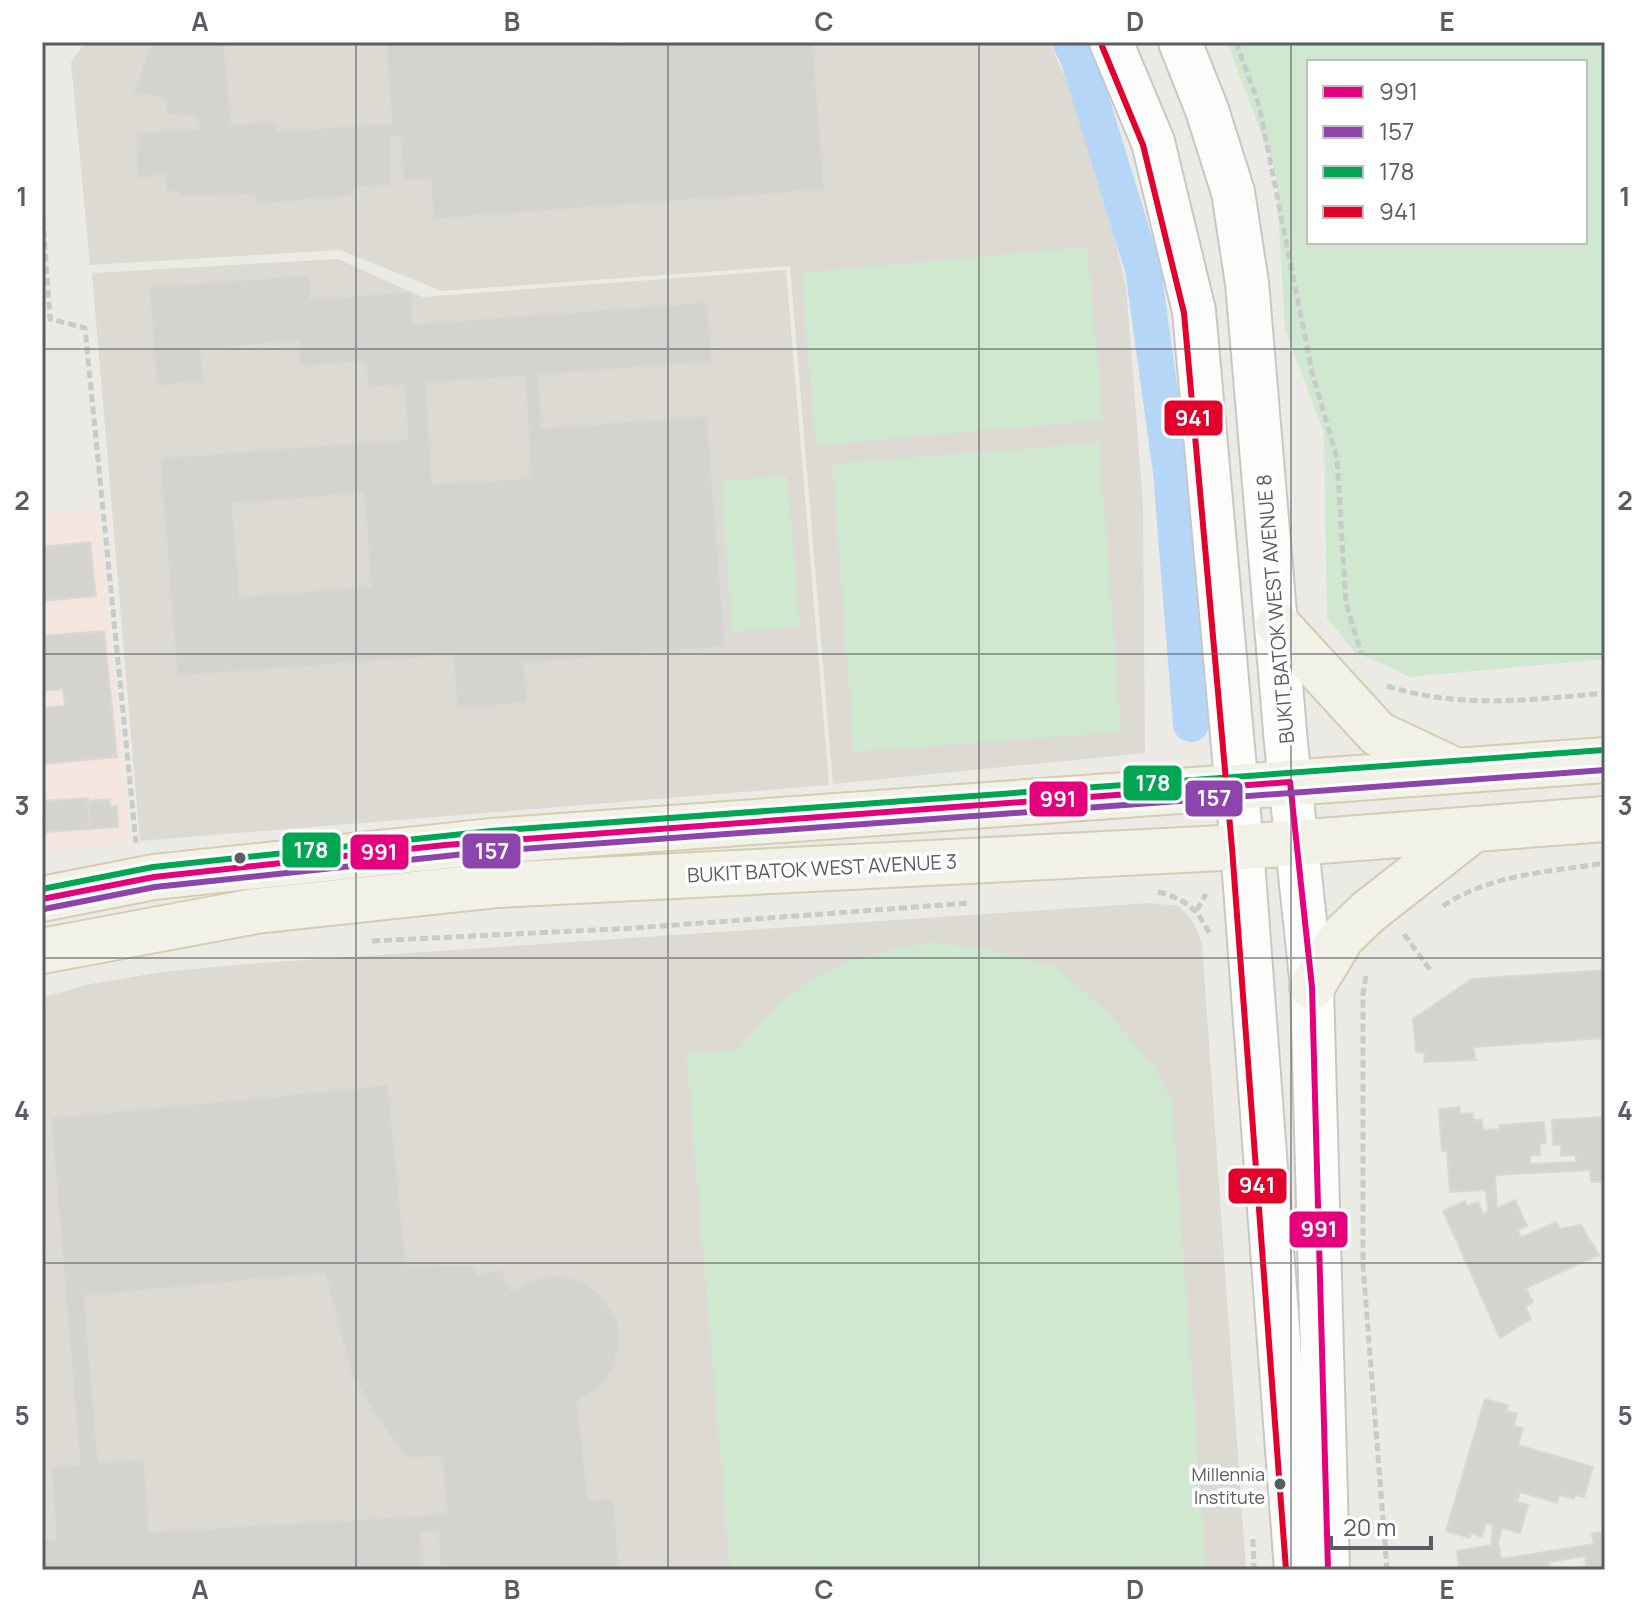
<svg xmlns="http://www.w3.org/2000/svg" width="1647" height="1612" font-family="Manrope,sans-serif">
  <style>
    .education { fill: #dcdad2 }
    .medical { fill: #f4e5df }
    .green { fill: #d1e8d0; fill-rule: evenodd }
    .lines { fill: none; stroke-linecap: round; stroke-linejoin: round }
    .canal { stroke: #b6d6f7; stroke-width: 36 }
    .building { fill: #d4d3cf; stroke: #dad8d3; stroke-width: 2; fill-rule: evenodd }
    .minor-casing { stroke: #c7c8c6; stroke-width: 46 }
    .major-casing { stroke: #d4cdb1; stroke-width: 48 }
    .path { stroke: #c7ccca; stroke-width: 5; stroke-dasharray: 8 4; stroke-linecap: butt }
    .minor { stroke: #fcfcfb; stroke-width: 42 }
    .major { stroke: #f2f1e7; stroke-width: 44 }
    .bus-1-casing { stroke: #fff; stroke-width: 12 }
    .bus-2-casing { stroke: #fff; stroke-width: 12 }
    .bus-3-casing { stroke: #fff; stroke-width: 12 }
    .bus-4-casing { stroke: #fff; stroke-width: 12 }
    .bus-1 { stroke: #e5007d; stroke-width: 6 }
    .bus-2 { stroke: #8e44ad; stroke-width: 6 }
    .bus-3 { stroke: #00a651; stroke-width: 6 }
    .bus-4 { stroke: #e4002b; stroke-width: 6 }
    .grid { fill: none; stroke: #5a5d63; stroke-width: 2; stroke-opacity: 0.55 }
    .bus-dot { fill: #5a5d63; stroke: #fff; stroke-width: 3 }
    .labels { text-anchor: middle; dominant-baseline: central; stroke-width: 7; stroke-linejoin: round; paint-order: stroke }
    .bus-label { font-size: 18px; fill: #5a5d63; stroke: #fff; text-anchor: end }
    .street-label { font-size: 20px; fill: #5a5d63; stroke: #fff }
    .line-badge { stroke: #fff; stroke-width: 3 }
    .badge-label { font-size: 22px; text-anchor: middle; font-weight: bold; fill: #fff }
    .neatline { fill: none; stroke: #5a5d63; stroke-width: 3 }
    .grid-label { font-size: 26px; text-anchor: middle; font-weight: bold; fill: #5a5d63 }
  </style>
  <rect width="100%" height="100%" fill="#ebeae4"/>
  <!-- education -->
  <g class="education">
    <polygon points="86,42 1049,42 1088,128 1126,286 1143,504 1145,753 833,784 790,266 442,291 340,250 90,265 71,62"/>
    <polygon points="338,259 422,297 786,270 829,785 140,841 92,273"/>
    <polygon points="1149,903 1179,906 1194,923 1202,944 1246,1570 42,1570 42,998 85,985 161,972 260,963"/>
  </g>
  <!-- medical -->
  <polygon class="medical" points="97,509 130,843 42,853 42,514"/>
  <!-- green -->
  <g class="green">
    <path d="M1227,42h378v617l-195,18 -56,-26 -27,-33 -3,-185 -39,-104 -9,-156zM1309,62h276v180h-276z"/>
    <polygon points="1087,247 1103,420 816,445 801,273"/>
    <polygon points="1099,443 1121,732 854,752 832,464"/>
    <polygon points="787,476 800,627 732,632 721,481"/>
    <path d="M930,942l59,7 68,18 52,48 44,49 19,38 34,468h-476l-44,-517 52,-3c63,-77 97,-90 192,-108z"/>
  </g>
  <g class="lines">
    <!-- canal -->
    <polyline class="canal" points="1070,42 1078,57 1143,269 1171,472 1191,724"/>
  </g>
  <!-- building -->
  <g class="building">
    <polygon points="152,42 224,42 231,125 277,121 278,131 392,123 386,42 594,42 594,47 638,42 862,42 813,47 824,190 434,219 430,179 404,181 400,136 390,137 391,185 354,187 354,196 256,204 255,194 179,197 178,191 166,192 165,174 137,179 136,133 199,128 198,117 166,114 166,98 133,94"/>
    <path d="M309,275l2,24 100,-7 2,32 294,-22 5,60 -174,13 4,53 165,-12 18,231 -201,16 3,40 -70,5 -4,-53 -276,21 -17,-218 248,-19 -4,-54 -36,2 -2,-26 -66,5 -2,-25 -97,8 2,33 -46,4 -8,-99zM525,376l6,102 -99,6 -6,-101zM364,493l7,93 -131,11 -8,-93z"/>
    <polygon points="90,542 96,596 42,601 42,547"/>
    <polygon points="104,631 117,757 42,764 42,708 65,706 63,689 42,691 42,636"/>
    <polygon points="88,798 90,829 45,832 43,801"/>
    <polygon points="110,799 110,807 117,806 118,827 90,829 88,801"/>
    <polygon points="1605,970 1605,1038 1473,1047 1476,1060 1424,1062 1425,1053 1416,1052 1413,1019 1472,979"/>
    <path d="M388,1085l18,180 66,-1 5,11 24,-6 10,21 24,-10 25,-5 23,7 18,13 17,28 1,23 -7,25 -12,16 -23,14 11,99 26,-2 5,72h-179l-2,-38 -17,1 1,37h-380v-30l14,-1 -5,-73 29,-2 -29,-346zM325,1273l27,102 21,36 34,47 35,-2 5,58 -298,18 -5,-73 -46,4 -14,-167z"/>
    <polygon points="1460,1107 1460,1114 1473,1113 1474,1120 1482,1120 1483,1130 1500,1129 1499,1125 1544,1122 1546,1143 1540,1144 1540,1155 1530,1155 1530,1164 1576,1162 1576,1155 1561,1156 1561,1145 1553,1145 1552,1120 1605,1117 1605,1182 1591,1182 1590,1170 1495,1175 1497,1208 1515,1200 1527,1226 1518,1230 1521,1238 1556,1222 1560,1229 1581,1225 1599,1255 1526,1288 1533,1302 1525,1306 1531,1319 1500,1338 1443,1211 1465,1201 1467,1206 1478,1202 1483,1214 1488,1212 1486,1190 1450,1192 1447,1151 1442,1151 1439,1109"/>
    <polygon points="1485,1399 1508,1405 1506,1411 1517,1414 1514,1426 1523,1428 1518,1445 1593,1467 1584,1497 1575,1495 1574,1499 1559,1495 1557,1503 1520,1492 1517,1502 1528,1505 1520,1533 1502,1528 1498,1542 1501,1559 1594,1544 1592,1533 1605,1531 1605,1570 1578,1570 1578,1567 1586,1566 1585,1556 1549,1562 1550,1570 1558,1570 1459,1570 1457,1551 1491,1545 1493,1525 1486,1523 1482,1537 1471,1533 1470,1538 1446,1531"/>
  </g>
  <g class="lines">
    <!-- minor casing -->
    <g class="minor-casing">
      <g id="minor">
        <polyline points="1111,42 1153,142 1194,311 1242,847 1296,1570"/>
        <polyline points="1180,42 1207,110 1233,192 1247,283 1286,743 1312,987 1328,1570"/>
      </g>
    </g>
    <!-- major casing -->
    <g class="major-casing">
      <g id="major">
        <polyline points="1278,625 1378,734 1450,768"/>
        <polyline points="42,899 154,877 492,841 1605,760"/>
        <polyline points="42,951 256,911 498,885 1242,847 1605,819"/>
        <polyline points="1312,987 1342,937 1368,912 1474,829"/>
      </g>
    </g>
    <!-- path -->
    <g class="path">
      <polyline points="1236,42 1259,105 1312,372 1337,458 1346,603 1361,653"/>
      <polyline points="42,206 50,319 85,328 136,843"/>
      <path d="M1387,686c72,23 143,14 218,7"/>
      <path d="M1158,892c27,7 39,16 51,41"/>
      <path d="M1443,906c47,-32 107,-34 162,-43"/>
      <polyline points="1197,910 1206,894"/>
      <polyline points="1404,934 1431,971"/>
      <polyline points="372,941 635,928 969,903"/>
      <polyline points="1366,976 1363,993 1363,1266 1387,1570"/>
      <polyline points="1253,1539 1254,1570"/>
    </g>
    <!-- minor -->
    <use href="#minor" class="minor"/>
    <!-- major -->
    <use href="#major" class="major"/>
    <!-- bus-1 casing -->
    <g class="bus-1-casing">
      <polyline id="bus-1" points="42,899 154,877 445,845 1290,782 1312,987 1328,1570"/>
    </g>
    <!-- bus-2 casing -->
    <g class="bus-2-casing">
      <polyline id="bus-2" points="44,909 155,887 493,851 1605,770"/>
    </g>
    <!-- bus-3 casing -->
    <g class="bus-3-casing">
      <polyline id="bus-3" points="42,889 153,867 491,831 1604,750"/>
    </g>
    <!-- bus-4 casing -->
    <g class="bus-4-casing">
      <polyline id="bus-4" points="1102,46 1143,145 1184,313 1232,848 1286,1570"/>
    </g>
    <!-- bus-1 -->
    <use href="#bus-1" class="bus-1"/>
    <!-- bus-2 -->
    <use href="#bus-2" class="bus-2"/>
    <!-- bus-3 -->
    <use href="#bus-3" class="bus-3"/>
    <!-- bus-4 -->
    <use href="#bus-4" class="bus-4"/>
  </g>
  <!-- grid -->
  <path class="grid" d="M356,42v1528M668,42v1528M979,42v1528M1291,42v1528M42,349h1563M42,654h1563M42,958h1563M42,1263h1563"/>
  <!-- markers -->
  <g class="bus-dot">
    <circle cx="240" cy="858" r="7"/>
    <circle cx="1280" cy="1484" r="7"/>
  </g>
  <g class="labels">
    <!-- bus labels -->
    <g class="bus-label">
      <text x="1265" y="1474">Millennia<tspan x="1265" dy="23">Institute</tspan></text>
    </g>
    <!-- street labels -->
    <g class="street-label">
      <text transform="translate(1275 609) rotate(-95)">BUKIT BATOK WEST AVENUE 8</text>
      <text transform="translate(822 868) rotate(-3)">BUKIT BATOK WEST AVENUE 3</text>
    </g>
  </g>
  <g class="line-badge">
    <rect x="1163" y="399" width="61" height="38" rx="8" fill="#e4002b"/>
    <rect x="1122" y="764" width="61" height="38" rx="8" fill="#00a651"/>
    <rect x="1184" y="779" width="60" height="39" rx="8" fill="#8e44ad"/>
    <rect x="1028" y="780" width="61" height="38" rx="8" fill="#e5007d"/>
    <rect x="281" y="831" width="61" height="38" rx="8" fill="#00a651"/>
    <rect x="461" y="832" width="61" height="38" rx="8" fill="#8e44ad"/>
    <rect x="349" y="833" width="61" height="38" rx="8" fill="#e5007d"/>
    <rect x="1227" y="1167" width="61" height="38" rx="8" fill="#e4002b"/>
    <rect x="1288" y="1210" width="61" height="39" rx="8" fill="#e5007d"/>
  </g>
  <g class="badge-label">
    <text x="1193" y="426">941</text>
    <text x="1153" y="791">178</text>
    <text x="1214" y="806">157</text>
    <text x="1058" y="807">991</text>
    <text x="311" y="858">178</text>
    <text x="492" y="859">157</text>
    <text x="379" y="860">991</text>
    <text x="1257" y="1193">941</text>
    <text x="1319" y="1237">991</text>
  </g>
  <!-- border -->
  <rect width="1647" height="1612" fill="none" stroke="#ffffff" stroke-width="88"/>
  <!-- legend -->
  <rect x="1307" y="60" width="280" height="184" fill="#ffffff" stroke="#bdbec1" stroke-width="2"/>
  <rect x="1323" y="86" width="40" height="12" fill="#e5007d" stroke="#bdbec1" stroke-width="2"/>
  <text x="1379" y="100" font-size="24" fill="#5a5d63">991</text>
  <rect x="1323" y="126" width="40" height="12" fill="#8e44ad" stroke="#bdbec1" stroke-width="2"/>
  <text x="1379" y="140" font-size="24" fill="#5a5d63">157</text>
  <rect x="1323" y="166" width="40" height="12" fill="#00a651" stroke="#bdbec1" stroke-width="2"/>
  <text x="1379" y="180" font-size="24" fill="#5a5d63">178</text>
  <rect x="1323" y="206" width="40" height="12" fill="#e4002b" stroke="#bdbec1" stroke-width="2"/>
  <text x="1379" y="220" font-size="24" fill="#5a5d63">941</text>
  <!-- scale -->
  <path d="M1331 1536v12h100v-12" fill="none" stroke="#5a5d63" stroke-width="4"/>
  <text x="1343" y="1536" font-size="24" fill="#5a5d63" stroke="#ffffff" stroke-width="6" paint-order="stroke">20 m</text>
  <rect x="44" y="44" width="1559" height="1524" class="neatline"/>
  <g class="grid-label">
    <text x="200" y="31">A</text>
    <text x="512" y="31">B</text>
    <text x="824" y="31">C</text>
    <text x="1135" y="31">D</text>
    <text x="1447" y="31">E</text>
    <text x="22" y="206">1</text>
    <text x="1625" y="206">1</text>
    <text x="22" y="510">2</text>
    <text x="1625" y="510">2</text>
    <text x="22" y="815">3</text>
    <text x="1625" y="815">3</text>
    <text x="22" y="1120">4</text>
    <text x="1625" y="1120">4</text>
    <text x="22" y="1425">5</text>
    <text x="1625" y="1425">5</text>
    <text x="200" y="1599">A</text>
    <text x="512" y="1599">B</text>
    <text x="824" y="1599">C</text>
    <text x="1135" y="1599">D</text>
    <text x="1447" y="1599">E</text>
  </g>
</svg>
